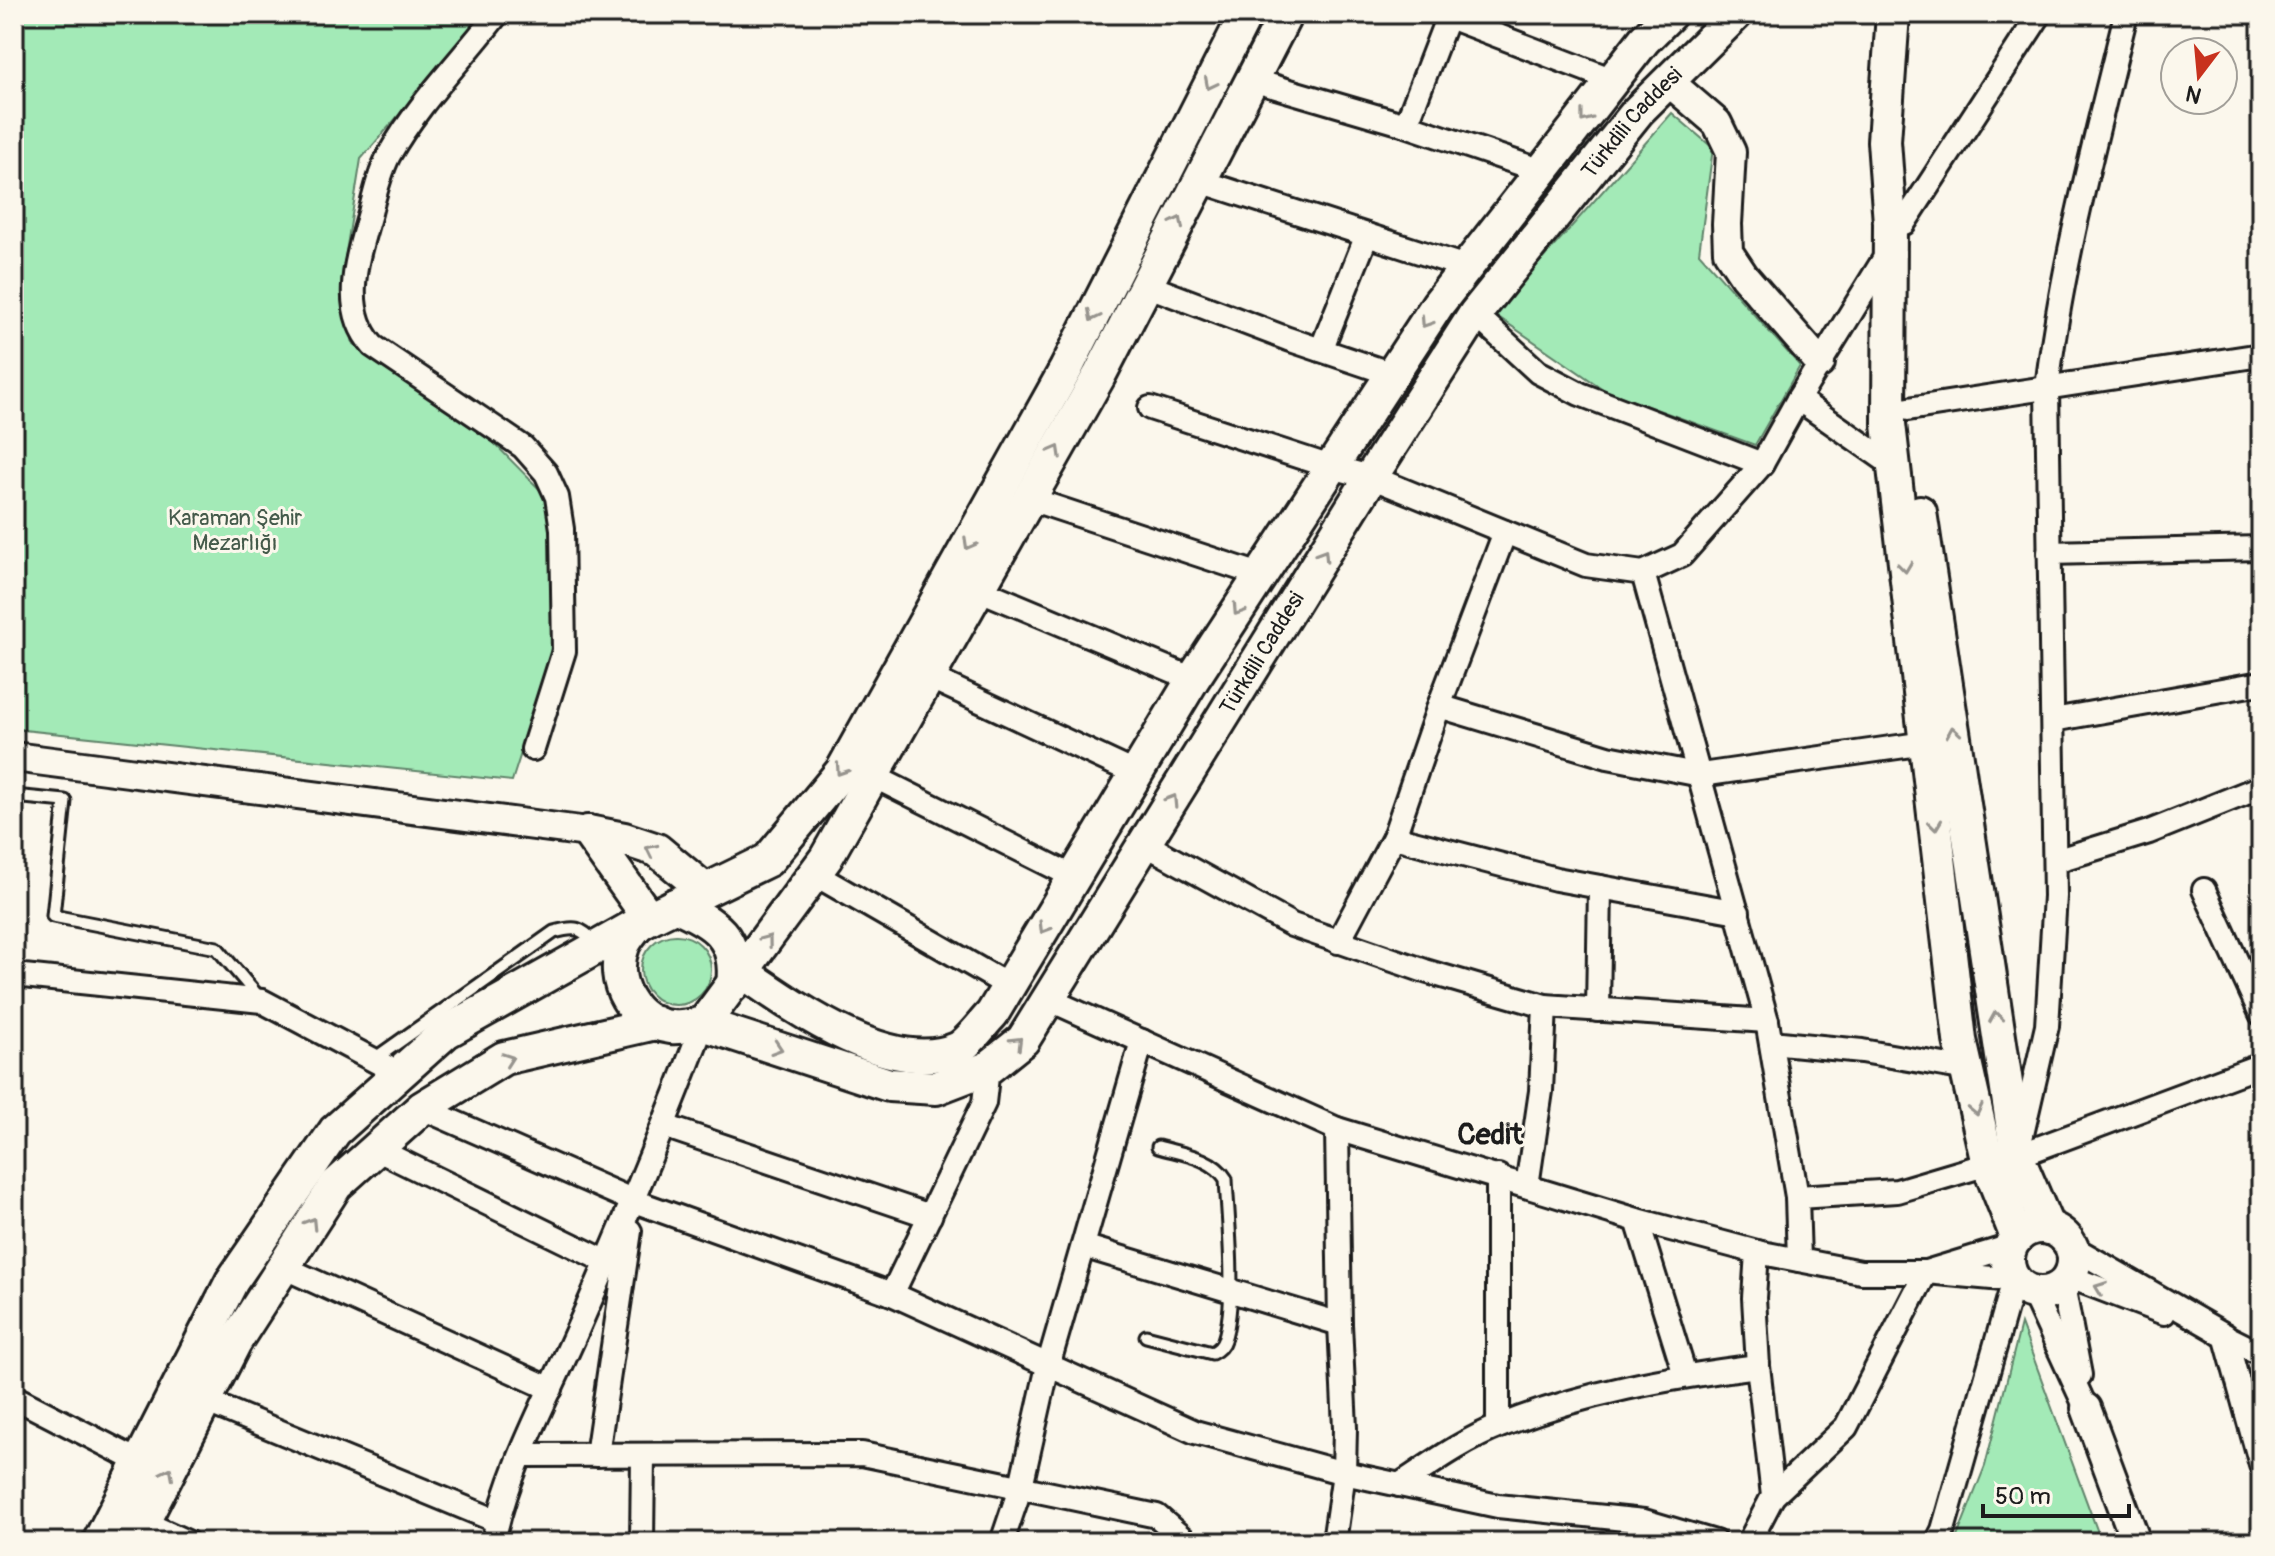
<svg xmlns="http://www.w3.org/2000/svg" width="2275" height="1556" font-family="Pangolin,sans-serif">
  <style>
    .green { fill: #a3eab7; stroke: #60836a; stroke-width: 2 }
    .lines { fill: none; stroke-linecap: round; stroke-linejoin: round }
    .service-casing { stroke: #1c1c1c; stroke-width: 17 }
    .minor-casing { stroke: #1c1c1c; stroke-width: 28 }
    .tertiary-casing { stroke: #1c1c1c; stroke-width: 34 }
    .secondary-casing { stroke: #1c1c1c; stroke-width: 38 }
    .service { stroke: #fbf7ec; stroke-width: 11 }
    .minor { stroke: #fbf7ec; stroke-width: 22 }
    .tertiary { stroke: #fbf7ec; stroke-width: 28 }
    .secondary { stroke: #fbf7ec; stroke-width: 32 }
    .oneway { stroke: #97948e }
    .labels { text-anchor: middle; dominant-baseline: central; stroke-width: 6; stroke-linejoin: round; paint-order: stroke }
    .street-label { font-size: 22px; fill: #1c1c1c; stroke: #fbf7ec }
    .park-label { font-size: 22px; fill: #445a4a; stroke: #fbf7ec }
    .district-label { font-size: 30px; font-weight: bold; fill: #1c1c1c; stroke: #fbf7ec }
  </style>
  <rect width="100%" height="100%" fill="#fbf7ec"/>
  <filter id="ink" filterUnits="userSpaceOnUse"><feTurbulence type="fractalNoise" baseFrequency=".0125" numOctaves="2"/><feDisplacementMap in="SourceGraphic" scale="16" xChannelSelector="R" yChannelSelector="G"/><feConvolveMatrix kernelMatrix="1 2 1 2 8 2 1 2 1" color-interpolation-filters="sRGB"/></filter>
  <g filter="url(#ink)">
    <!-- green -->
    <g class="green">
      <polygon points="14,14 486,14 361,159 341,283 353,344 493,442 557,507 550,663 512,781 14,729"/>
      <polygon points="1672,113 1713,148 1699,253 1800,366 1755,445 1606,391 1494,314"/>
      <circle cx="676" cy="970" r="35"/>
      <polygon points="2021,1324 2100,1538 2085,1542 1955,1542 1985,1466"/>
    </g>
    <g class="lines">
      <!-- service casing -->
      <g class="service-casing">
        <g id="service">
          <polyline points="14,796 65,801 53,916 217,948 261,1000"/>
          <path d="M373,1060l181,-128c22,-6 26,-5 42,11"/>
          <path d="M1146,1336l66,17c6,-3 10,-6 12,-13 13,-39 4,-119 2,-161 -14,-22 -44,-25 -68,-32"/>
          <polyline points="14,1538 21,1542"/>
        </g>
      </g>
      <!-- minor casing -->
      <g class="minor-casing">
        <g id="minor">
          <path d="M497,14c-35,46 -79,89 -108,141 -9,17 -14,38 -19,58 -12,43 -31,95 3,133l150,101 23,26 11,24 5,32 2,122 -31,98"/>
          <polyline points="1441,14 1613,80"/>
          <polyline points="1252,80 1406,125 1542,171"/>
          <polyline points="1406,125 1448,16"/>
          <polyline points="1200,181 1466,267"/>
          <polyline points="1904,223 2040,14"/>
          <polyline points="1146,285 1288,339 1392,374"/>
          <polyline points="1475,314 1538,372 1580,394 1762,464"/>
          <polyline points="1321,350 1367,235"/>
          <polyline points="1798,399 1894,466"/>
          <polyline points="1150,408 1331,467 1371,477 1586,565 1643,573 1682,555 1762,464 1798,399 1889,251"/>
          <polyline points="1908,409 2261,355"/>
          <polyline points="1030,499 1260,575"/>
          <polyline points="2049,553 2261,548"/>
          <polyline points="1643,573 1767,1021 1797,1197 1799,1260"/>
          <polyline points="978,589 1193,679"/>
          <polyline points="929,677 1137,774"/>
          <polyline points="1439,706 1608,757 1701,775 1926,743"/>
          <polyline points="2053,720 2261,683"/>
          <polyline points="873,776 1074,877"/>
          <polyline points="1394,837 1556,879 1738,912"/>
          <polyline points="1145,844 1292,925 1425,971 1545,1006 1767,1021"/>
          <polyline points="2055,861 2149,832 2261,787"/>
          <polyline points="816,875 1009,986"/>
          <polyline points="2204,890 2261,1014"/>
          <polyline points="1338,942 1394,837 1439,706 1505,532"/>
          <polyline points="14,975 262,1001 400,1074"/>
          <polyline points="1048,999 1337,1129 1637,1220 1757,1252 1861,1272 1926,1272 2014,1280 1943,1530 1937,1542"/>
          <polyline points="1598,1010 1600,887"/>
          <polyline points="1771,1042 1862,1051 1967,1069"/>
          <polyline points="422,1108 634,1201 892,1294 1195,1432 1344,1473 1498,1506 1644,1521 1715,1542"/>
          <polyline points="664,1126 930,1216"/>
          <path d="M2020,1143l27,-117 8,-130 -8,-508c15,-126 49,-250 79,-374"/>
          <polyline points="376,1149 607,1262"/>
          <polyline points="2017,1156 2261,1065"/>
          <polyline points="1527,1186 1541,1091 1545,1006"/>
          <polyline points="1797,1197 1897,1191 1988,1164"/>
          <polyline points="1637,1220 1685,1375"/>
          <polyline points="1083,1246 1340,1324"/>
          <polyline points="2072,1247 2225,1335 2261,1465"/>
          <polyline points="283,1267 551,1389"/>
          <polyline points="2070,1277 2164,1313"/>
          <polyline points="2063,1285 2080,1375"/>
          <polyline points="2033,1293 2086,1408"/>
          <polyline points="892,1294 984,1103 988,1068"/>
          <polyline points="2219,1333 2261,1354"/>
          <polyline points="14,1397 140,1462"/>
          <polyline points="205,1401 497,1521"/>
          <polyline points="1498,1426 1498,1176"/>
          <polyline points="522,1455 862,1454 1157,1516 1187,1542"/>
          <polyline points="597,1455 630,1231"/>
          <path d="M1399,1485c32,-21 65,-45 101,-59 82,-33 170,-49 258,-60"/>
          <polyline points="1773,1496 1846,1427 1926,1272 2011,1246"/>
          <polyline points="143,1522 187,1542"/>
          <path d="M493,1542c15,-73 53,-141 83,-209 45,-102 87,-205 127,-309"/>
          <polyline points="642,1542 643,1455"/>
          <polyline points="1002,1542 1021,1486 1048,1366 1142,1041"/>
          <polyline points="1334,1542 1344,1473 1345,1428 1340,1324 1337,1129"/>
          <polyline points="1749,1542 1773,1496 1758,1366 1754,1298 1757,1252"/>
        </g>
      </g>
      <!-- tertiary casing -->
      <g class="tertiary-casing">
        <g id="tertiary">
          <polyline points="1668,81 1717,123 1731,152 1727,224 1728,252 1744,276 1820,363"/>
          <polyline points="14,757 588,832"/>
          <polyline points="2086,1408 2136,1542"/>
        </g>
      </g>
      <!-- secondary casing -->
      <g class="secondary-casing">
        <g id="secondary">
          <polyline points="1893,14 1884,141 1890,223 1889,424 1960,1040 1988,1164 2017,1237"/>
          <polyline points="1920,512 2017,1156 2048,1228"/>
          <polyline points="588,832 624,839 657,850 705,890"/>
          <polyline points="588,832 649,918"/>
          <path d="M675,905c39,17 64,32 58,80"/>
          <path d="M637,925c-4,6 -11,13 -14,21 -14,35 9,77 48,81 10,1 21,-2 32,-3l123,-166 273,-482 187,-362"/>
          <path d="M743,972c52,36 149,105 214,77 12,-6 25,-25 35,-35l201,-335 245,-375 206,-264 26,-26"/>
          <path id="s1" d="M703,1024l186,61 47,3 52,-20 35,-28 348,-563 104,-163 163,-203 98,-97"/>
          <circle cx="2041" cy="1260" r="33"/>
          <polyline points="99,1542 232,1281 335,1131 446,1032 649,918 768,860 842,771 1066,369 1246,14"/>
          <polyline points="133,1542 235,1342 336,1185 422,1108 504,1058 656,1023"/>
        </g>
      </g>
      <!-- service -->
      <use href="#service" class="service"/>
      <!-- minor -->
      <use href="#minor" class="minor"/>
      <!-- tertiary -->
      <use href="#tertiary" class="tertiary"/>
      <!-- secondary -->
      <use href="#secondary" class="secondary"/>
    </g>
    <!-- one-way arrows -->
    <defs><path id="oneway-chevron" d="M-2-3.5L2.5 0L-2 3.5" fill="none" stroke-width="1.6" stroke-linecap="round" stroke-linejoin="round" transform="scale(2)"/></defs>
    <g class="oneway">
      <use href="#oneway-chevron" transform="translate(1210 84) rotate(117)"/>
      <use href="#oneway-chevron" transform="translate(1585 117) rotate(128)"/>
      <use href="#oneway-chevron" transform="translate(1178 222) rotate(-63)"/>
      <use href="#oneway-chevron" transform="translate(1093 316) rotate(117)"/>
      <use href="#oneway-chevron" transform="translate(1426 322) rotate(123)"/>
      <use href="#oneway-chevron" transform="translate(1056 451) rotate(-61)"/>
      <use href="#oneway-chevron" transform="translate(969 544) rotate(119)"/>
      <use href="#oneway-chevron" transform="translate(1323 555) rotate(-58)"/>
      <use href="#oneway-chevron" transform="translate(1905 567) rotate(83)"/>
      <use href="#oneway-chevron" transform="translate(1238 610) rotate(123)"/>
      <use href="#oneway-chevron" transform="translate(1953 732) rotate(-99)"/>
      <use href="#oneway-chevron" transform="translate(841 770) rotate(124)"/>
      <use href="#oneway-chevron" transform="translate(1172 800) rotate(-58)"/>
      <use href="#oneway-chevron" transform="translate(1935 825) rotate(83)"/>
      <use href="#oneway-chevron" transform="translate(651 850) rotate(-154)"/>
      <use href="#oneway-chevron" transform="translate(1044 928) rotate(121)"/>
      <use href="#oneway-chevron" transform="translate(767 940) rotate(-53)"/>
      <use href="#oneway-chevron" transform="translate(1996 1017) rotate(-99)"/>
      <use href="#oneway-chevron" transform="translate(1017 1042) rotate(-45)"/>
      <use href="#oneway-chevron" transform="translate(777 1048) rotate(18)"/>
      <use href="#oneway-chevron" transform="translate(508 1059) rotate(-20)"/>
      <use href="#oneway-chevron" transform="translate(1976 1110) rotate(77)"/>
      <use href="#oneway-chevron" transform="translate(311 1223) rotate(-58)"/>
      <use href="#oneway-chevron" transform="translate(2100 1288) rotate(-159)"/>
      <use href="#oneway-chevron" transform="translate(168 1473) rotate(-63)"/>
    </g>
  </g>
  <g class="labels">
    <!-- street labels -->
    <g class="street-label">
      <text stroke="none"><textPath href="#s1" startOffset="1446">Türkdili Caddesi</textPath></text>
      <text stroke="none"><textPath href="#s1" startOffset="798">Türkdili Caddesi</textPath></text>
    </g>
    <!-- park labels -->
    <g class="park-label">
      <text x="235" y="518">Karaman Şehir<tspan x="235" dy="25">Mezarlığı</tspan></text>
    </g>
    <!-- district labels -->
    <g class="district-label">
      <text x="1490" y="1134">Cedit</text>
    </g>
  </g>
  <!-- margin -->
  <rect width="2275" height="1556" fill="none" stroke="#fbf7ec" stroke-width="48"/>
  <rect x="24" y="24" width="2227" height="1508" fill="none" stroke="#1c1c1c" stroke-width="3" filter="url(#ink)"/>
  <!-- north arrow -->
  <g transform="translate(2199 76) rotate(196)"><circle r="38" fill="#fbf7ec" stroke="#a29f99" stroke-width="2"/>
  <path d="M0-6L14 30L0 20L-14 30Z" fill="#c8321e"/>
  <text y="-12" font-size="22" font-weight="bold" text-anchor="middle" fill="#1c1c1c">N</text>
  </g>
  <!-- scale -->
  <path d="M1983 1504v12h146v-12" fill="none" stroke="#1c1c1c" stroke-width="4"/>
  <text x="1995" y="1504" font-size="24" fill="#1c1c1c" stroke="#fbf7ec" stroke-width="6" paint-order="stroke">50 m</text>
</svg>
